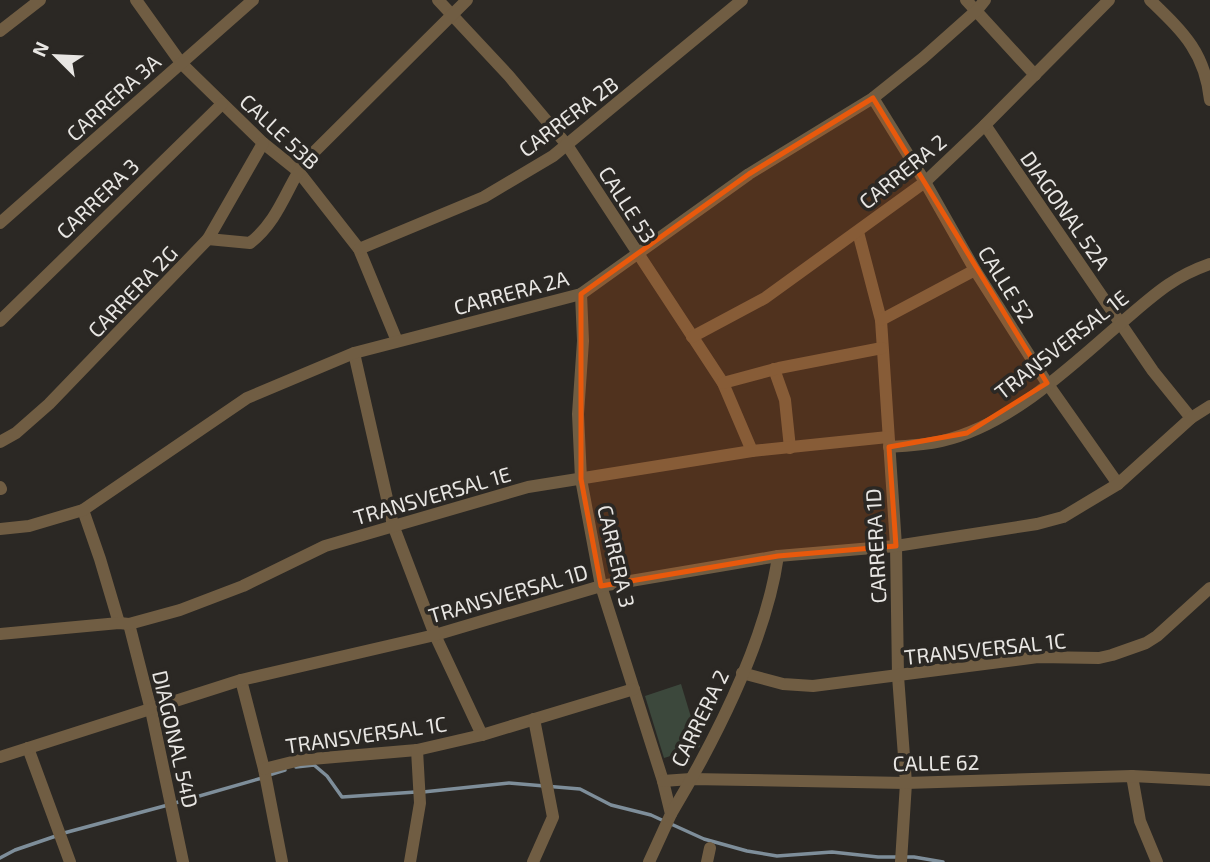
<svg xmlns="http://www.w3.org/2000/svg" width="1210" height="862" font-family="'Exo 2',sans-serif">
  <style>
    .green { fill: #3c483c }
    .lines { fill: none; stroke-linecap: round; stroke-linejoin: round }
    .stream { stroke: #7e8e9a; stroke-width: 3.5 }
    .minor { stroke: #705d43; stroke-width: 12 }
    .marked { fill: #e8590c; fill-opacity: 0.2; stroke: #e8590c; stroke-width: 5; stroke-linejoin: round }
    .labels { text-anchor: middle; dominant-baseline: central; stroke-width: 7; stroke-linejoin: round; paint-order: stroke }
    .street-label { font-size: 21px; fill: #e8e6e3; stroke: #2b2824 }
  </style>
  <rect width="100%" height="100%" fill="#2b2824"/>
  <!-- green -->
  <polygon class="green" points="681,684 700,747 664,758 645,696"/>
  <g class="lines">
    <!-- stream -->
    <g class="stream">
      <polyline points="296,767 314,765 327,776 342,797 416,792"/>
      <polyline points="269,775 285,770"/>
      <polyline points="423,792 509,783 580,789 611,805 651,815 664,821"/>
      <polyline points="175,803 262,778"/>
      <polyline points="671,824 704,839 747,851 777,856 832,852 878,857 914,857 943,862"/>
      <polyline points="64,833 168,805"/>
      <polyline points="0,858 15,850 56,836"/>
    </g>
    <!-- minor -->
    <g class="minor">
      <polyline points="136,0 181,63 263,143 298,171 359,249 397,341"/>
      <polyline points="438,0 509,76 567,145 723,383 752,451"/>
      <polyline points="966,0 1035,75"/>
      <path d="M1150,0c33,32 55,52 60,100"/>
      <polyline points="0,31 40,0"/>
      <polyline points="873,98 925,182 975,270 1047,383 1118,484"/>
      <polyline points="985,125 1153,371 1191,418"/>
      <polyline points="0,223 253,0"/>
      <polyline points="858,232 881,320 896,546 898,676 906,783 901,862"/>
      <path d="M208,239l42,4c29,-23 36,-54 55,-82l162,-161"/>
      <polyline points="359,249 484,197 553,156 742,0"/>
      <polyline points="581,294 583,341 578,414 581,479 601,586 663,781 671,814 649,862"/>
      <polyline points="881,320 975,270"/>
      <polyline points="0,321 222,104"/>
      <polyline points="692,337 765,298 925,182 985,125 1109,0"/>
      <polyline points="354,353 393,525 435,635 482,735"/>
      <polyline points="774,369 785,400 790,448"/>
      <polyline points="723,383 779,368 882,348"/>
      <polyline points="0,442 16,433 49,404 208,239 263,143"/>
      <path d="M889,447c18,-1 36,-2 53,-6 69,-16 127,-74 179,-118 31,-26 49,-45 89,-59"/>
      <polyline points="0,487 1,489"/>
      <polyline points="83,510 100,559 119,623"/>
      <polyline points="0,529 29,526 83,510 247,398 354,353 581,294 749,174 873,98 923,58 977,10 985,0"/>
      <polyline points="129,624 151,710 183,862"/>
      <polyline points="0,634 119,623 129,624 180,610 243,586 325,546 528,487 752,451 888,437"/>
      <polyline points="742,673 783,684 813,686 1038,657 1099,658 1112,655 1146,643 1157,636 1210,588"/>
      <polyline points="241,680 264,769 282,862"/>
      <polyline points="28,748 70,862"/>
      <polyline points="0,757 241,680 435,635 601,586 778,556 896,546 1037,524 1063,517 1118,484 1191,418 1210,406"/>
      <polyline points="264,769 300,760 417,750 482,735 634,689"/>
      <polyline points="1132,776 1140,821 1157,862"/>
      <polyline points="663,781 691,779 906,783 1132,776 1210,780"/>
      <path d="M671,814c44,-74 95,-173 107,-258"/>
      <polyline points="410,862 420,803 417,750"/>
      <polyline points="533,862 553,817 534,719"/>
      <polyline points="707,862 710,848"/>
    </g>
  </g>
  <!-- marked area -->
  <path class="marked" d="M873,98l174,285 -80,50 -78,14 7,99 -118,10 -177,30 -20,-107v-185l168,-120z"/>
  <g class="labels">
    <!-- street labels -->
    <g class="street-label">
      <text transform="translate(113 97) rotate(-42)">CARRERA 3A</text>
      <text transform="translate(568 116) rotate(-37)">CARRERA 2B</text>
      <text transform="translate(280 131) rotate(43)">CALLE 53B</text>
      <text transform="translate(902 171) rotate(-39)">CARRERA 2</text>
      <text transform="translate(97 198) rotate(-44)">CARRERA 3</text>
      <text transform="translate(628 204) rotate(57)">CALLE 53</text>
      <text transform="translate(1066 210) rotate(55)">DIAGONAL 52A</text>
      <text transform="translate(1007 284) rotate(58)">CALLE 52</text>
      <text transform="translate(132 291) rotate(-46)">CARRERA 2G</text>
      <text transform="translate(511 292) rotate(-15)">CARRERA 2A</text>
      <text transform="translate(1061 344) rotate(-38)">TRANSVERSAL 1E</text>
      <text transform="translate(432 495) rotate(-16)">TRANSVERSAL 1E</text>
      <text transform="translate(875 546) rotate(-93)">CARRERA 1D</text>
      <text transform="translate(617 556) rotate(77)">CARRERA 3</text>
      <text transform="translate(508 593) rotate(-16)">TRANSVERSAL 1D</text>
      <text transform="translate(985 648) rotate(-6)">TRANSVERSAL 1C</text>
      <text transform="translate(699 718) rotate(-64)">CARRERA 2</text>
      <text transform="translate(366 734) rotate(-8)">TRANSVERSAL 1C</text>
      <text transform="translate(176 739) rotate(77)">DIAGONAL 54D</text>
      <text transform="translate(936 762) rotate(-1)">CALLE 62</text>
    </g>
  </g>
  <!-- north arrow -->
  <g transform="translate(56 56) rotate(294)" stroke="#2b2824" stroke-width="5" paint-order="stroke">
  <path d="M0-5L12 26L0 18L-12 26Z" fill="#e8e6e3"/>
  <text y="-10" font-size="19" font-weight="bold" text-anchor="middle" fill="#e8e6e3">N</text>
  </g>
</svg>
